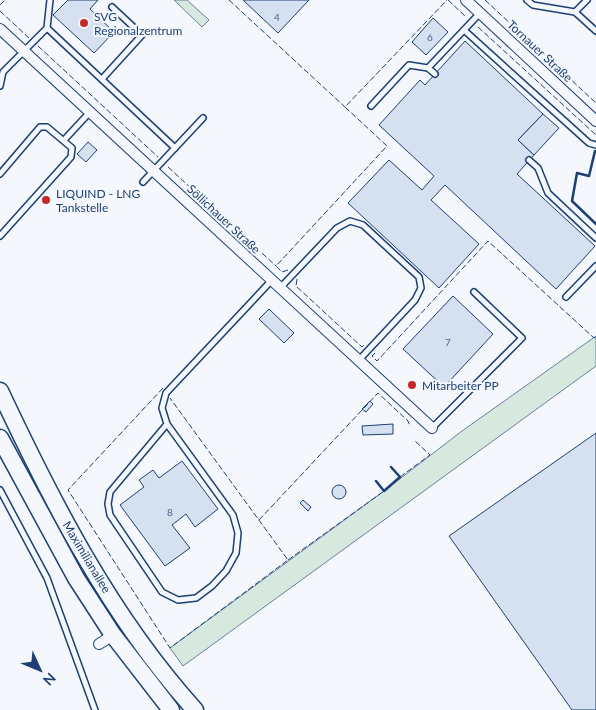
<svg xmlns="http://www.w3.org/2000/svg" width="596" height="710" font-family="Lato,sans-serif">
  <style>
    .green { fill: #d7e8df; stroke: #687fa3 }
    .building { fill: #d5e0f0; stroke: #1d3f73 }
    .lines { fill: none; stroke-linecap: round; stroke-linejoin: round }
    .lane-casing { stroke: #1d3f73; stroke-width: 8 }
    .street-casing { stroke: #1d3f73; stroke-width: 12 }
    .primary-casing { stroke: #1d3f73; stroke-width: 19 }
    .lane { stroke: #f4f7fb; stroke-width: 5 }
    .street { stroke: #f4f7fb; stroke-width: 10 }
    .primary { stroke: #f4f7fb; stroke-width: 16 }
    .fence { stroke: #1d3f73; stroke-width: 1; stroke-dasharray: 6 2.5; stroke-linecap: butt }
    .wall { stroke: #1d3f73; stroke-width: 2.5 }
    .poi-dot { fill: #c62828; stroke: #f4f7fb; stroke-width: 2 }
    .labels { text-anchor: middle; dominant-baseline: central; stroke-width: 4; stroke-linejoin: round; paint-order: stroke }
    .number-label { font-size: 10px; fill: #4b6792 }
    .poi-label { font-size: 12px; fill: #1d3f73; stroke: #f4f7fb; text-anchor: start }
    .street-label { font-size: 12px; fill: #1d3f73; stroke: #f4f7fb }
  </style>
  <rect width="100%" height="100%" fill="#f4f7fb"/>
  <!-- green -->
  <g class="green">
    <polygon points="174,0 187,0 209,20 202,27"/>
    <polygon points="596,336 596,366 183,666 170,648 384,491 462,431"/>
  </g>
  <!-- building -->
  <g class="building">
    <polygon points="68,0 98,0 90,9 114,32 94,53 53,15"/>
    <polygon points="243,0 309,0 278,33"/>
    <polygon points="433,18 448,32 426,55 412,42"/>
    <polygon points="465,41 543,114 518,140 534,155 517,174 595,246 556,289 445,185 431,200 479,244 439,288 348,203 389,160 422,190 434,176 379,125 420,80 425,85"/>
    <polygon points="543,114 559,128 534,155 518,140"/>
    <polygon points="88,142 97,150 86,162 77,154"/>
    <polygon points="453,296 493,334 444,387 403,349"/>
    <polygon points="269,309 294,333 284,343 259,319"/>
    <polygon points="370,401 373,404 366,412 362,409"/>
    <polygon points="393,424 393,434 363,435 362,426"/>
    <polygon points="596,433 596,710 572,710 449,536"/>
    <polygon points="182,461 218,509 195,527 186,514 172,525 190,548 165,566 120,505 144,487 139,480 153,470 159,478"/>
    <circle cx="339" cy="492" r="7"/>
    <polygon points="303,500 311,507 308,511 300,503"/>
  </g>
  <g class="lines">
    <!-- lane casing -->
    <g class="lane-casing">
      <g id="lane">
        <polyline points="50,0 47,28 175,148"/>
        <polyline points="527,0 533,5 575,12 596,31"/>
        <polyline points="575,12 587,0"/>
        <polyline points="464,30 589,143 596,145"/>
        <polyline points="428,68 435,74"/>
        <polyline points="102,79 142,35 112,7"/>
        <polyline points="0,86 3,72 47,28"/>
        <polyline points="371,106 409,65 428,68 480,13"/>
        <polyline points="64,140 90,112"/>
        <polyline points="529,160 538,168 548,193 596,238"/>
        <polyline points="0,174 40,127 47,127 72,148 71,157 0,236"/>
        <polyline points="143,182 203,118"/>
        <polyline points="280,288 337,228 350,221 363,225 419,277 421,288 415,300 359,360"/>
        <polyline points="566,297 596,266"/>
        <polyline points="167,424 110,492 108,504 110,515 162,592 178,600 196,598 212,586 226,571 236,553 238,533 233,515 167,424 162,408 166,393 272,280"/>
        <polyline points="432,428 522,338 474,292"/>
        <polyline points="0,490 47,578 95,710"/>
      </g>
    </g>
    <!-- street casing -->
    <g class="street-casing">
      <g id="street">
        <polyline points="466,0 596,121"/>
        <polyline points="0,29 432,428"/>
        <polyline points="99,644 113,635"/>
      </g>
    </g>
    <!-- primary casing -->
    <g class="primary-casing">
      <g id="primary">
        <path d="M0,391c53,113 111,226 195,319"/>
        <polyline points="0,438 76,578 113,635 171,710"/>
      </g>
    </g>
    <!-- lane -->
    <use href="#lane" class="lane"/>
    <!-- street -->
    <use href="#street" class="street"/>
    <!-- primary -->
    <use href="#primary" class="primary"/>
    <!-- fence -->
    <g class="fence">
      <polyline points="229,0 345,107"/>
      <polyline points="448,0 465,16"/>
      <polyline points="485,0 596,103"/>
      <polyline points="0,5 5,0"/>
      <polyline points="0,11 29,38"/>
      <polyline points="478,27 596,135"/>
      <polyline points="38,46 158,157"/>
      <polyline points="168,167 276,266"/>
      <polyline points="288,270 282,272 276,266 387,146 345,107 447,0"/>
      <polyline points="297,279 296,286 362,347 365,344"/>
      <polyline points="375,353 372,356 377,361 488,241 594,338 596,336"/>
      <polyline points="163,388 68,490 170,648 288,560 170,398"/>
      <polyline points="400,477 430,455 415,441"/>
      <polyline points="259,520 378,393 408,421 410,426"/>
      <polyline points="288,560 384,491"/>
    </g>
    <!-- wall -->
    <g class="wall">
      <polyline points="595,151 589,176 577,173 572,201 596,224"/>
      <polyline points="376,481 384,491 400,477 391,467"/>
    </g>
  </g>
  <!-- markers -->
  <g class="poi-dot">
    <circle cx="84" cy="23" r="5"/>
    <circle cx="46" cy="200" r="5"/>
    <circle cx="412" cy="385" r="5"/>
  </g>
  <g class="labels">
    <!-- number labels -->
    <g class="number-label">
      <text x="277" y="17">4</text>
      <text x="430" y="37">6</text>
      <text x="448" y="342">7</text>
      <text x="170" y="512">8</text>
    </g>
    <!-- poi labels -->
    <g class="poi-label">
      <text x="94" y="16">SVG<tspan x="94" dy="14">Regionalzentrum</tspan></text>
      <text x="56" y="193">LIQUIND - LNG<tspan x="56" dy="14">Tankstelle</tspan></text>
      <text x="422" y="385">Mitarbeiter PP</text>
    </g>
    <!-- street labels -->
    <g class="street-label">
      <text transform="translate(540 51) rotate(43)">Tornauer Straße</text>
      <text transform="translate(224 219) rotate(43)">Söllichauer Straße</text>
      <text transform="translate(87 557) rotate(59)">Maximilianallee</text>
    </g>
  </g>
  <!-- north arrow -->
  <g transform="translate(40 670) rotate(134)" stroke="#f4f7fb" stroke-width="4" paint-order="stroke">
  <path d="M0-4L9 19L0 12L-9 19Z" fill="#1d3f73"/>
  <text y="-8" font-size="14" font-weight="bold" text-anchor="middle" fill="#1d3f73">N</text>
  </g>
</svg>
